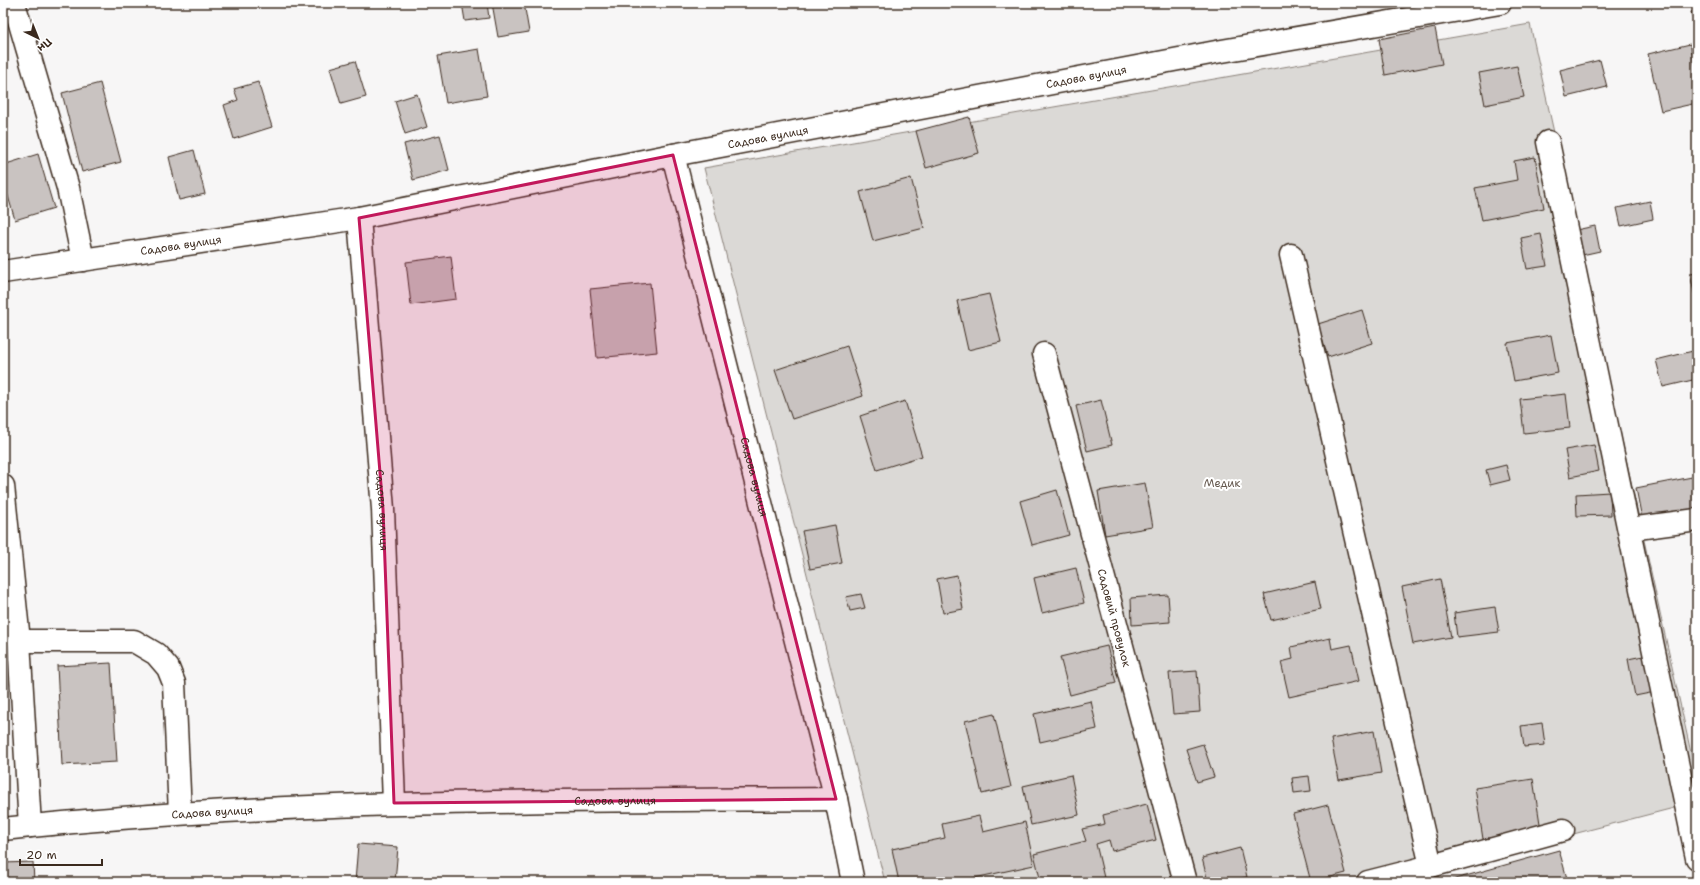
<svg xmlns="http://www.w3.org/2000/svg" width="1700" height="885" font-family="'Shantell Sans',sans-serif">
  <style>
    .green { fill: #dbd9d6; stroke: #8b827a }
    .building { fill: #c9c3c1; stroke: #3b2a1e }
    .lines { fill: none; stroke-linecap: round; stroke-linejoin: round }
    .minor-casing { stroke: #3b2a1e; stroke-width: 25 }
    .minor { stroke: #fff; stroke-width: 22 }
    .marked { fill: #c2185b; fill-opacity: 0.2; stroke: #c2185b; stroke-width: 3; stroke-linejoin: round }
    .labels { text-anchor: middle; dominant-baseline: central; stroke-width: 4; stroke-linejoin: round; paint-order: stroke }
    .street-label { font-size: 11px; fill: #3b2a1e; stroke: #fff }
    .park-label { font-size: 11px; fill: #63564c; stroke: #fff }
  </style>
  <rect width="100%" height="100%" fill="#f7f6f6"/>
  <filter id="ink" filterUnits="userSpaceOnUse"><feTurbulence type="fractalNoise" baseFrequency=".025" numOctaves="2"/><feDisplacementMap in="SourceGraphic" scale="8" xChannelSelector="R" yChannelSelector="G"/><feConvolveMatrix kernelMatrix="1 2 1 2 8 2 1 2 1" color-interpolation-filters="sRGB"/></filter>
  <g filter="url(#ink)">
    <!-- green -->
    <polygon class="green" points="1530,24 1697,780 1697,802 1388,882 885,882 704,168"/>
    <!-- building -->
    <g class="building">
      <polygon points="462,3 487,3 489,18 465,21"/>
      <polygon points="492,3 524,3 529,32 498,37"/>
      <polygon points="1697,10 1697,39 1691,12"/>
      <polygon points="1435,28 1442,64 1385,75 1379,39"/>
      <polygon points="1690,44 1697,72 1697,103 1661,111 1648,54"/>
      <polygon points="479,49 487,96 446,103 438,56"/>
      <polygon points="1600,60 1607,87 1566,97 1560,70"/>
      <polygon points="355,61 366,97 341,104 330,68"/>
      <polygon points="1517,66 1524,97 1485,105 1479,73"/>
      <polygon points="258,82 272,127 234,139 224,105 238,100 234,89"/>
      <polygon points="100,83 121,162 82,172 62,93"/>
      <polygon points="417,94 427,127 405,134 395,101"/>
      <polygon points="969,117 979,153 926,168 916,131"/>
      <polygon points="440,135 449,170 413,180 404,144"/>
      <polygon points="194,150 205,194 179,200 169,157"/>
      <polygon points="38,154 54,208 15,220 3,179 3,165"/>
      <polygon points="1535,157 1544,208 1482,220 1475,188 1517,180 1514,161"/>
      <polygon points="911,178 924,228 873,241 860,192"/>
      <polygon points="1650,201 1653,219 1621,226 1617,208"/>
      <polygon points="1595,226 1600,251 1582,255 1576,230"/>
      <polygon points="1541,234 1547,266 1527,269 1521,238"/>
      <polygon points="451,256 456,299 411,305 406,262"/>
      <polygon points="1697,273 1697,306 1690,274"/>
      <polygon points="650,283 657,352 597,358 590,289"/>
      <polygon points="989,294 1001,342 968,350 957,301"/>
      <polygon points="1362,310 1372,343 1328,357 1318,324"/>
      <polygon points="1551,335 1558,373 1514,381 1507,343"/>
      <polygon points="847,346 863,396 792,419 775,370"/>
      <polygon points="1697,350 1697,379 1663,387 1656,360"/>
      <polygon points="1566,394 1570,428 1524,433 1520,399"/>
      <polygon points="1101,400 1112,445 1087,451 1076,406"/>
      <polygon points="905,401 922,456 877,470 860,416"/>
      <polygon points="1594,445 1599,471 1570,477 1565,450"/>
      <polygon points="1506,465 1510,480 1490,485 1486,470"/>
      <polygon points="1697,476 1697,509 1642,519 1636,488"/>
      <polygon points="1145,483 1153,527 1105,535 1098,491"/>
      <polygon points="1057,490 1069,535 1032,545 1020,501"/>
      <polygon points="1610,492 1611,515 1577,516 1576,494"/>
      <polygon points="835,525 842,563 810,569 802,531"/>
      <polygon points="1076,568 1084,603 1042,613 1034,578"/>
      <polygon points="957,575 963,609 943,613 937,579"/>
      <polygon points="1440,579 1451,637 1413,644 1402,587"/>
      <polygon points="1315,582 1321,609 1271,620 1264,594"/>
      <polygon points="861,594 865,608 850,611 846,597"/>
      <polygon points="1168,595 1170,622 1132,625 1131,598"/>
      <polygon points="1495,607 1499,632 1457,637 1454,613"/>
      <polygon points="1330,638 1332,649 1351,645 1359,681 1289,697 1281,662 1293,659 1291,647"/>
      <polygon points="1107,646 1116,683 1070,695 1060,657"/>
      <polygon points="1648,655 1655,692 1635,696 1628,659"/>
      <polygon points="111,663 117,762 62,765 57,666"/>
      <polygon points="1197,671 1200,712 1173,714 1169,673"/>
      <polygon points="1091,701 1097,729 1040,742 1034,714"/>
      <polygon points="994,714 1011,787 982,794 965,721"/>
      <polygon points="1542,723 1545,745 1524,747 1521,726"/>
      <polygon points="1374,731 1381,773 1339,780 1331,739"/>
      <polygon points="1203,744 1214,777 1197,782 1186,749"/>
      <polygon points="1071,775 1079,815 1031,825 1023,786"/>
      <polygon points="1309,776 1311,791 1294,793 1292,778"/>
      <polygon points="1533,779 1541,830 1483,839 1475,788"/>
      <polygon points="1147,804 1156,840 1112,851 1109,840 1096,844 1105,882 1041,882 1034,854 1086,841 1082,829 1105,824 1103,815"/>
      <polygon points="1328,805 1346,873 1311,882 1293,814"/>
      <polygon points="979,816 983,832 1025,822 1034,865 956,882 899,882 892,849 945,838 942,824"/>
      <polygon points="358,844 398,847 395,882 355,882"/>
      <polygon points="1240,848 1247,877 1228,882 1208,882 1202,858"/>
      <polygon points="1559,850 1568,882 1444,882"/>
      <polygon points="33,862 34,882 3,882 3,863"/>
    </g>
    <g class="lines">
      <!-- minor casing -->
      <g class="minor-casing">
        <g id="minor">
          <polyline points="16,10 68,188 83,260"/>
          <polyline points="1548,142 1697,858"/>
          <path id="s1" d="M673,155l163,644 17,83"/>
          <path id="s2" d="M359,218l24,291 11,294"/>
          <polyline points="1291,255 1431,866 1368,882"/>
          <path id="s3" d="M3,272l356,-54 314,-63 543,-103 284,-49"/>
          <path id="s4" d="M1044,354l141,528"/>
          <polyline points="3,486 19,641 30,826"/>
          <polyline points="1630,529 1697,520"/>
          <polyline points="19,641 134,641 156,654 168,668 174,683 180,813"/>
          <path id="s5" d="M3,829c277,-30 555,-28 833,-30"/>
          <polyline points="1431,866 1563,830"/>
        </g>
      </g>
      <!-- minor -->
      <use href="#minor" class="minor"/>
    </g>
  </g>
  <!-- marked area -->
  <path class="marked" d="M673,155l163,644 -442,4 -11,-294 -24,-291z"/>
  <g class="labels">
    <!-- street labels -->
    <g class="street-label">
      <text stroke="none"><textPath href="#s3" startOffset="1101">Садова вулиця</textPath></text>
      <text stroke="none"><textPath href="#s3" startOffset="777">Садова вулиця</textPath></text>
      <text stroke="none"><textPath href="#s3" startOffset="180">Садова вулиця</textPath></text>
      <text stroke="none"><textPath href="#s1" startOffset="332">Садова вулиця</textPath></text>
      <text stroke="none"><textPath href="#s2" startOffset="293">Садова вулиця</textPath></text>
      <text stroke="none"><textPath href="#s4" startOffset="273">Садовий провулок</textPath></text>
      <text stroke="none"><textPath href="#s5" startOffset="613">Садова вулиця</textPath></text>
      <text stroke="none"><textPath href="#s5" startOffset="210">Садова вулиця</textPath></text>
    </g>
    <!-- park labels -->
    <g class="park-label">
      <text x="1222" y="483">Медик</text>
    </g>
  </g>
  <!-- margin -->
  <rect width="1700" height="885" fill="none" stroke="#fff" stroke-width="16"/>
  <rect x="8" y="8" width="1684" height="869" fill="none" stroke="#3b2a1e" stroke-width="1.5" filter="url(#ink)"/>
  <!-- north arrow -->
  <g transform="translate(38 38) rotate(137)" stroke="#ffffff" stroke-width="3" paint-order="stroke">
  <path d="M0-3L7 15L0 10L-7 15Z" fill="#3b2a1e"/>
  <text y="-6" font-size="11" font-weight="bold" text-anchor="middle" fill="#3b2a1e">Пн</text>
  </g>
  <!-- scale -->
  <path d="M20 859v6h82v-6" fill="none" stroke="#3b2a1e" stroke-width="2"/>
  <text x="26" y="859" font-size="12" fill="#3b2a1e" stroke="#ffffff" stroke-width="3" paint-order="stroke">20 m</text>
</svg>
